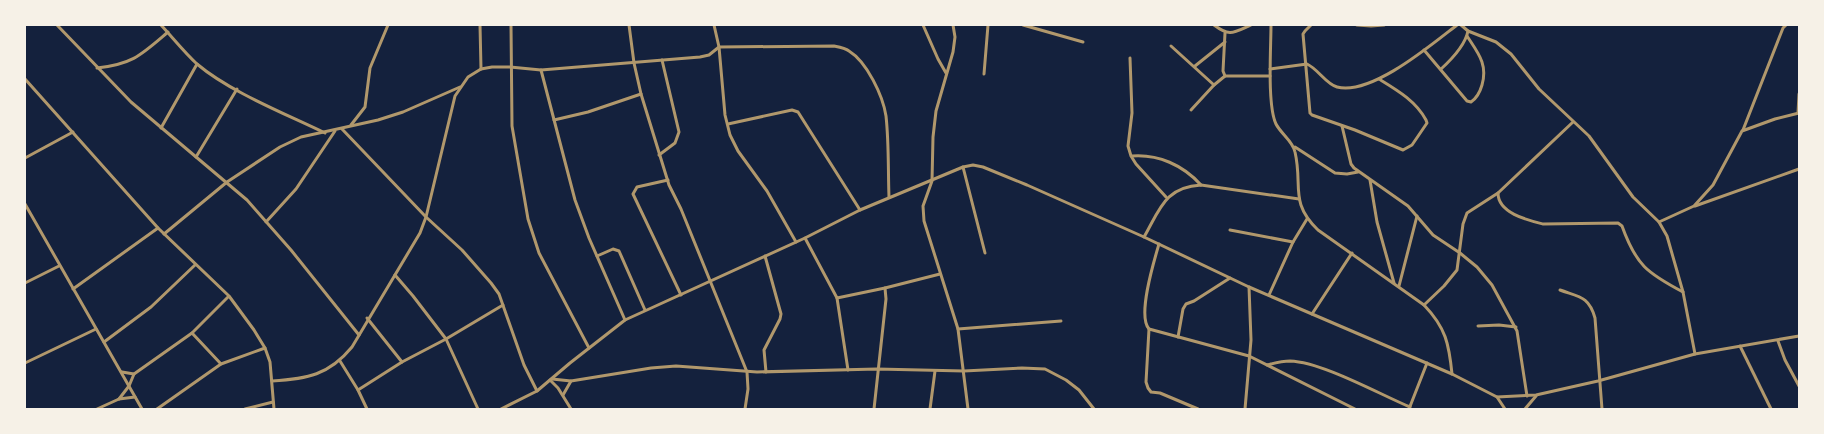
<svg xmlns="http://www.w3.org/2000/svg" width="1824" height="434" font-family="'Noto Sans',sans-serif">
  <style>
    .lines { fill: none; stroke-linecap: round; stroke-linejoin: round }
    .minor { stroke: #b1986c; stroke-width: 3 }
  </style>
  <rect width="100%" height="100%" fill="#14213d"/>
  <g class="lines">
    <!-- minor -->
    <g class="minor">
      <polyline points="57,25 131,102 247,200 291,250 359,335"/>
      <path d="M161,25c12,13 23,27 36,39 33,28 89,50 128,69"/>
      <polyline points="480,25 481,69"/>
      <polyline points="511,25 512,126 528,219 539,253 589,348"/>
      <polyline points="629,25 634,63 641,94 669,185 681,209 747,372 748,389 745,409"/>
      <polyline points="714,25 719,47 725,115 730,135 738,151 767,191 796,242"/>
      <polyline points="923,25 938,59 946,73"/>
      <polyline points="953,25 955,37 953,52 936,111 933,137 932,181 923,206 924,221 958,329 968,409"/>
      <polyline points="1023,25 1083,42"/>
      <path d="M1214,25c16,12 19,8 37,0"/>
      <path d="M1271,25c0,23 -4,80 5,99 5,10 17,17 19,28 8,34 -6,50 23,78l106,75c22,23 25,39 28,69"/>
      <path d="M1311,25l-6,6 -2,3 7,79 2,2 43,15 48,20 9,-5 15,-22 -1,-3c-10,-19 -29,-30 -47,-41"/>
      <polyline points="1357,25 1371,26 1384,25"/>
      <polyline points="1461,25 1468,31 1496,42 1511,54 1539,89 1589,136 1633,197 1659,222 1667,236 1683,292 1695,354"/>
      <polyline points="1225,33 1223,71 1225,76 1270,76"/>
      <polyline points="1171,46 1214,85"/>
      <path d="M1424,50l43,51 4,1c6,-4 9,-10 11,-17 6,-21 -4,-32 -15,-49"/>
      <polyline points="1130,58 1132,113 1128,146 1131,156 1136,164 1166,197"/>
      <polyline points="1195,66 1225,42"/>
      <path d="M97,68c36,-4 44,-13 71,-36"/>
      <path d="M1270,69l37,-5c11,5 19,20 30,23 34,9 94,-42 120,-62"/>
      <path d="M1441,69c11,-10 24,-23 27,-38"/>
      <polyline points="541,70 575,200 589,238 625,320"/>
      <polyline points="984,74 988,25"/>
      <polyline points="25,79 158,228 229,296 254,330 265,348 270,362 274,409"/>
      <polyline points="1191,110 1214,85 1225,76"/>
      <polyline points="1798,113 1799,94"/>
      <polyline points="554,120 588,112 641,94"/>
      <polyline points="728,124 792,110 798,112 860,210"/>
      <polyline points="351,125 365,107 370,68 388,25"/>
      <polyline points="1342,126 1351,164 1354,168 1408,206 1433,235 1460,253 1477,267 1492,285 1517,331 1527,396"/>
      <polyline points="161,128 197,64"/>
      <polyline points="342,129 426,217 462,250 491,283 499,294 524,365 537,391"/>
      <polyline points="1743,130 1783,28 1786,25"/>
      <polyline points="1295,147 1335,173 1347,174 1358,172"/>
      <polyline points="659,155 675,143 679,132 662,60"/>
      <path d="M1132,156c26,-2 51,9 69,29"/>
      <polyline points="196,157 237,89"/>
      <polyline points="25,158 73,132"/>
      <polyline points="963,167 985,253"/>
      <polyline points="668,180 637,187 633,194 681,295"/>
      <polyline points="1370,180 1377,222 1394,283"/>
      <path d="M1498,193c0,20 29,27 45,31l75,-1 4,3c14,39 25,47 61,66"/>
      <polyline points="25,204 142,409"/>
      <polyline points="1695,206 1799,169"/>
      <polyline points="266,222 296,189 335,131"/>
      <polyline points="1659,222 1694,206 1713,185 1742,131 1775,119 1799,113"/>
      <polyline points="1230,230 1293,242"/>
      <polyline points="164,234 227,182 280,147 301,137 378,120 403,112 460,87"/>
      <path d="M1144,237c16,-28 21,-50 57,-52l98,14"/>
      <polyline points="805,238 837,298 885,288"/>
      <path d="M1159,244c-5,17 -22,72 -10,85l-3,53 2,6 3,4 9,1 38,16"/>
      <polyline points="597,256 613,249 619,251 645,310"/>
      <polyline points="765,256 781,314 780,319 764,350 766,372"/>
      <polyline points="395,275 413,296 446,339 478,409"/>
      <polyline points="25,283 59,266"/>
      <polyline points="1399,286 1417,216"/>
      <polyline points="73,289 158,228"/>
      <path d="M1560,290c19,7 29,6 35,28l7,91"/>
      <polyline points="1269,295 1293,242 1307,219"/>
      <polyline points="837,298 848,370"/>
      <polyline points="1424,305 1444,286 1457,270 1463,224 1467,213 1498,193 1573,122"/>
      <polyline points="1312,314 1352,253"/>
      <polyline points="367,318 402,362"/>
      <polyline points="1478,326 1499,325 1516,327"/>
      <polyline points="958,329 1061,321"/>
      <polyline points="1149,329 1249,356 1355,409"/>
      <polyline points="192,333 221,364"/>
      <polyline points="1178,337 1183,309 1186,304 1194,301 1230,278"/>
      <polyline points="1778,341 1785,360 1799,386"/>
      <polyline points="104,342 151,307 195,265"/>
      <polyline points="1740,346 1771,409"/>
      <polyline points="340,361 358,390 367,409"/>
      <polyline points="25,363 96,329"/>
      <path d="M1267,365c8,-2 15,-4 23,-4 32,1 89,33 120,46"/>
      <polyline points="122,372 134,374"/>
      <polyline points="552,379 571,381 651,368 676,366 757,372 877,369 964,371 1022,368 1045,369 1066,380 1079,390 1094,409"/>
      <polyline points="550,380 558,388 571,409"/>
      <path d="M272,381c35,-2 57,-6 80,-34l68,-114 6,-16 29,-121 13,-19 13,-8 11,-2h18l31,3 159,-13 9,-2 10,-8 115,-1c5,1 11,2 15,5 18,11 34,45 37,65 3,27 2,55 3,81"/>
      <polyline points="358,390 402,362 446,339 503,305"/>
      <polyline points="563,395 571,381"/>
      <polyline points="1497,397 1536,395 1598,381 1695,354 1799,336"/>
      <polyline points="119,399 129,386 134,374 192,333 228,297"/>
      <polyline points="97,409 119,399 135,397"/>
      <polyline points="157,409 221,364 265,348"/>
      <polyline points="245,409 273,402"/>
      <polyline points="501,409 537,391 570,363 625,320 805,238 860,210 963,167 973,165 983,167 1027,185 1144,237 1249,287 1452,374 1497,397 1505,409"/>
      <polyline points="874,409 886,299 885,288 940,274"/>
      <polyline points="930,409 935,371"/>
      <polyline points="1245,409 1251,340 1249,287"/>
      <polyline points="1409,409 1427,363"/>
      <polyline points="1525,409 1536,396"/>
    </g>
  </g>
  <!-- border -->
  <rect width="1824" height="434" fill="none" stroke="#f6f1e7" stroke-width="52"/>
</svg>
